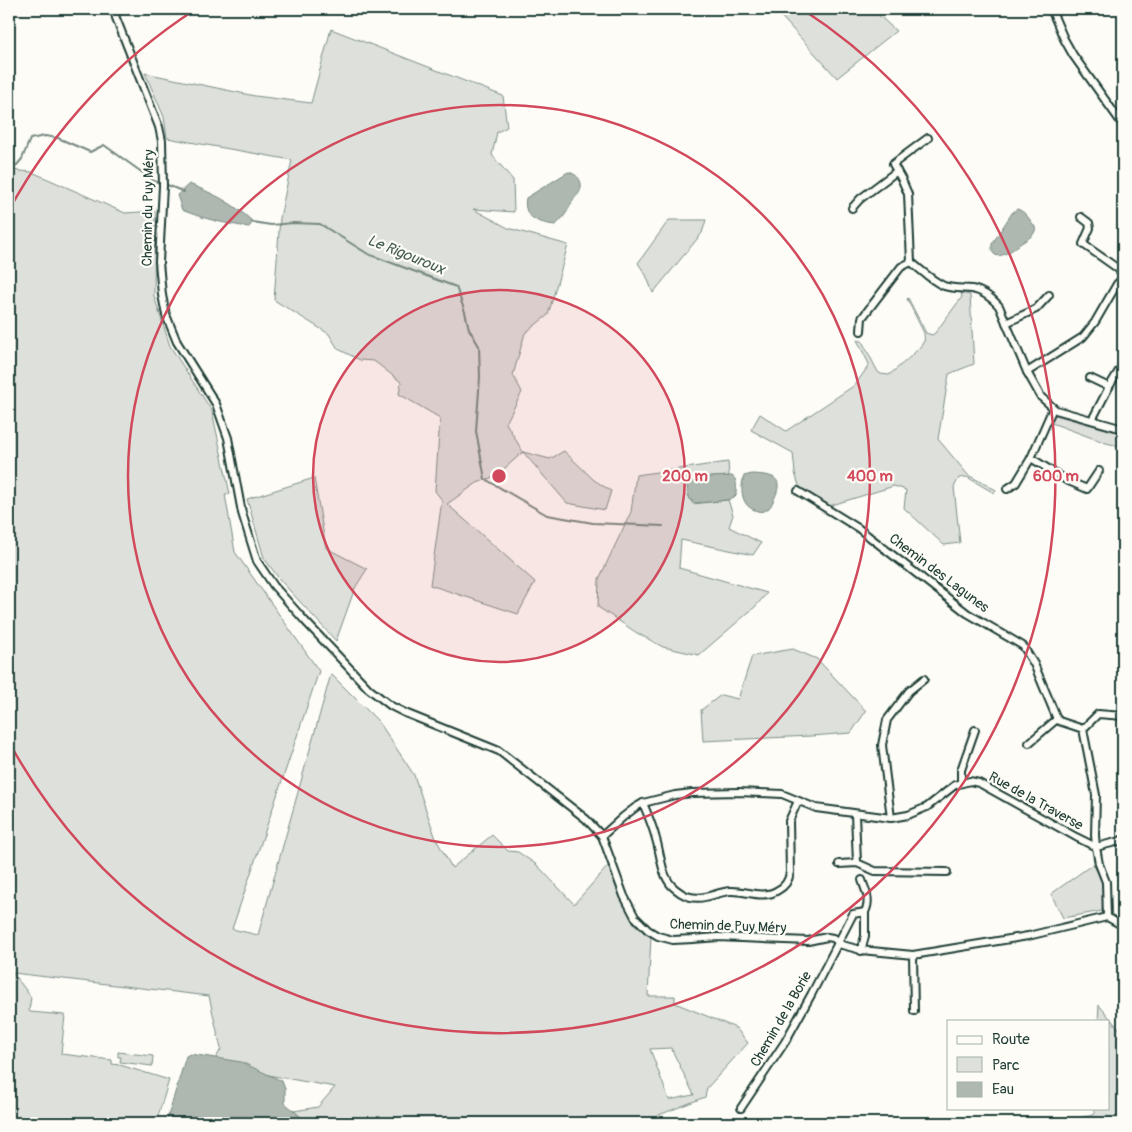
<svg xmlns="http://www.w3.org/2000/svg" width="1132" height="1132" font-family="Pangolin,sans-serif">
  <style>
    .green { fill: #dde0db; stroke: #7e8e88; fill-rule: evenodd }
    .water { fill: #aeb8b1; stroke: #75877f }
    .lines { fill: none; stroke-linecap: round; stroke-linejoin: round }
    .stream { stroke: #75877f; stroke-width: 2 }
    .minor-casing { stroke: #1f3d34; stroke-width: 10 }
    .minor { stroke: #fdfcf7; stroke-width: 6 }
    .ring { fill: none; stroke: #d1495b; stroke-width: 2.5 }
    .labels { text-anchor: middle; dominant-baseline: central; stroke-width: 4.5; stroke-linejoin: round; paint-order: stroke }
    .street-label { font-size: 14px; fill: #1f3d34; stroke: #fdfcf7 }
    .water-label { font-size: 15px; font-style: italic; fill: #435c53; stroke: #fdfcf7 }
    .centre { fill: #d1495b; stroke: #fdfcf7; stroke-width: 2.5 }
    .ring-label { font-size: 15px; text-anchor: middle; font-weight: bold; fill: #d1495b; stroke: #fdfcf7; stroke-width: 4.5; stroke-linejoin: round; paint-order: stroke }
  </style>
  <rect width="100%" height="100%" fill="#fdfcf7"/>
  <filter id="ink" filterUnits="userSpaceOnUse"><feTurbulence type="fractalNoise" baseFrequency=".02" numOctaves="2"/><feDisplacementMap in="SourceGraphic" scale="10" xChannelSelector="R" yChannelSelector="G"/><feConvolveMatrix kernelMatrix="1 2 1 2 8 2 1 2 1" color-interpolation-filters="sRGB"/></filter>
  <g filter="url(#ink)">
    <!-- green -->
    <g class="green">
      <polygon points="782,9 872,9 896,31 837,78 777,12"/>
      <polygon points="331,29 503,96 507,127 497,132 492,155 513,180 514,212 473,209 508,228 568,245 548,315 525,333 513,375 522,392 506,423 523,452 550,459 564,451 594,480 611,491 605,510 567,503 523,452 496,476 477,483 447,504 535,582 518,614 430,585 442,500 435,491 440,418 399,394 401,382 374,361 360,360 338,349 329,334 274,300 280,218 292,160 167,138 164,117 145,73 255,96 311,103"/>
      <path d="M9,170l23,2 93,41 30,-2 -1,85 16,50 42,65 18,83h-5l10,58 84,119 -87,258 26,6 73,-261 48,48 35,53 22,64 16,29 40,-33 16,16 10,1 19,13 37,39 35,-39 17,44 9,16 16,12 -3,59h27v7l61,25 12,15 -41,45 -2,9 -46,18 -2,8h-353l-1,-4 -9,-8 24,-4 17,-20 -123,-22 9,-16 -12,-53 -196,-23 18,24 -2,13 1,2 35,3 -4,39 51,6v4l8,1 49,15 -13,43h-140l-7,-26zM671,1048l23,47h-1l-24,5 -19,-51z"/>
      <polygon points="669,220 706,220 702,233 653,293 646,275 638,263"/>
      <path d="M961,293l9,2 4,69 -25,10 -11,65 30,36 28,15 -2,3 -27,-16 -8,1 -5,9 6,56 -16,2 -40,-37 2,-18 -12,-4 -65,20 -9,-7 -20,-10 -5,-16 -2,-20 -42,-23 9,-16 26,17 69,-46 12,-17 2,-4 -12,-24 5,1 16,31 3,2 8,1c8,-7 30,-24 35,-34 1,-3 0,-4 0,-8l-17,-34 1,-1 18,35 6,2 3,-2 27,-36z"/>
      <polygon points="1055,415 1123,434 1123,447 1106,443 1049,422"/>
      <polygon points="728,462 729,476 686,479 689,498 693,504 728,500 733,515 729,527 761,543 753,555 681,540 679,568 767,593 756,606 699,655 663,647 637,633 598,607 599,579 631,512 636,475"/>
      <polygon points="314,478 326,548 367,569 355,588 336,641 280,580 264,558 247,499"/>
      <polygon points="793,649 817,659 866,711 851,733 811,736 703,741 701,710 721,695 738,699 752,656"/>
      <polygon points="1093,864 1104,884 1102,911 1063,918 1051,894"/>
      <polygon points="1099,1005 1118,1028 1123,1027 1123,1123 1051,1123 1094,1115 1095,1108 1108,1108 1108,1021 1098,1021"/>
      <polygon points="118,1052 153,1056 152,1066 120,1062 121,1057 118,1057"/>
    </g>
    <!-- water -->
    <g class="water">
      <path d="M568,172c10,2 17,11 11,21 -1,2 -4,4 -5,6 -5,9 -10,20 -19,26 -17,-2 -33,-8 -29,-27z"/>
      <path d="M189,184c26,10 44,19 64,38l-4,5c-23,-3 -45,-8 -67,-17l-5,-15z"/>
      <path d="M1017,209c8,2 13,11 18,18 0,1 1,2 0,4 -2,6 -10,9 -15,13 -7,6 -30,23 -28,0l20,-31z"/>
      <path d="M752,474c17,1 33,1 23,23 -2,4 -4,11 -9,13 -3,2 -7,2 -11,0 -14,-4 -15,-22 -11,-34z"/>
      <path d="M732,476c6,3 4,13 4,19l-4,4c-6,1 -35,5 -39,3 -6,-4 -6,-16 -4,-22l3,-2z"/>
      <polygon points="190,1054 241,1062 282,1081 285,1089 285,1103 303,1119 304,1123 166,1123 186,1056"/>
    </g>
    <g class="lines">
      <!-- stream -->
      <g class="stream">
        <polyline points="9,167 16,166 22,159 30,139 45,136 58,138 90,152 104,145 154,181 160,183"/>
        <polyline points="165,184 184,192"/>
        <polyline points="252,222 271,225 293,223 320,224 368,254 456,287 465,312 469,329 479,346 480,377 476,431 485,479 547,515 593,523 663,526"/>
        <polyline points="303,1119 307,1123"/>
      </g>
      <!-- minor casing -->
      <g class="minor-casing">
        <g id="minor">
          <polyline points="114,9 116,18 159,127 162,141 163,186 159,262 162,295 166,315 177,342 216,404 228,438 242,513 257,561 274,586 305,621 369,689 391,706 405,713 499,751 586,819 602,836 624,896 635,917 648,930 658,936 673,940 693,939 718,937 808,941 827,937 833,938 842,945 861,950 913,955 1028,936 1107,917 1123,926"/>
          <polyline points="1051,9 1064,39 1073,55 1123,125"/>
          <polyline points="852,208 860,199 897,171"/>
          <polyline points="1081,217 1089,223 1090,228 1083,244 1117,268 1123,274"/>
          <polyline points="911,262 908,194 902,180 893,164 928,138"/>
          <polyline points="1006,323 1036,309 1049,295"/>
          <path d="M861,331l1,-13 39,-51 10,-5c10,8 21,19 33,24 10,3 19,2 28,3 11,2 20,9 27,17l28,66 14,25 15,13 67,19"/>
          <polyline points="1027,372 1083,337 1095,322 1117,284 1123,278"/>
          <polyline points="1090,378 1109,387 1092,420"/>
          <polyline points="1109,387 1123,364"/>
          <polyline points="1031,458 1066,480 1087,489 1099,471"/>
          <polyline points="1007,489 1016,483 1031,458 1053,408"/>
          <polyline points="798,491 858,528 967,613 1023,646 1034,664 1057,719"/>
          <polyline points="1057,719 1059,721 1083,729"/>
          <polyline points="1083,729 1096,795 1095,835 1096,847 1099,864 1106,882 1107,917"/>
          <polyline points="1083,729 1098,714 1123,716"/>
          <polyline points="1029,743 1057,719"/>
          <polyline points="961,783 961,770 975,730"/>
          <path d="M643,803c5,12 10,24 13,36 5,16 5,35 16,47 3,3 6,5 9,7 18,11 31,0 49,-2 16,-1 33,9 48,-1 8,-4 11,-10 12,-18l-1,-51 9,-20"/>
          <polyline points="855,814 857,863"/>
          <polyline points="891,818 882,745 887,720 909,691 924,679"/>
          <polyline points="602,836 623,817 636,807 643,803 675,795 692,793 739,792 782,794 816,808 891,818 908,815 927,807 955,785 970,781 979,783 1076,837 1096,847 1120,841 1123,839"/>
          <polyline points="839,864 857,863 875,871 947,872"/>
          <path d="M862,880c4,12 9,20 3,32"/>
          <polyline points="913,955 914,1011"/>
          <polyline points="741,1108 785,1042 811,995 853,914 865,912 865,936 861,951"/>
        </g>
      </g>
      <!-- minor -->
      <use href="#minor" class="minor"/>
    </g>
  </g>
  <!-- distance rings -->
  <circle cx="499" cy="476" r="186" fill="#d1495b" fill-opacity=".12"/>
  <g class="ring">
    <circle cx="499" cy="476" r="186"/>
    <circle cx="499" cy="476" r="371"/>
    <path d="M9 210A557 557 0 0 1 196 9M802 9A557 557 0 1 1 9 742"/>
  </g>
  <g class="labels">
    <!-- street labels -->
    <g class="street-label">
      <text transform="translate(148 208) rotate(-89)">Chemin du Puy Méry</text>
      <text transform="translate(939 573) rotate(37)">Chemin des Lagunes</text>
      <text transform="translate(1036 801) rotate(29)">Rue de la Traverse</text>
      <text transform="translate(728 926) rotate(2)">Chemin de Puy Méry</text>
      <text transform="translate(781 1019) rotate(-60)">Chemin de la Borie</text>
    </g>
    <!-- water labels -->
    <g class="water-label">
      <text transform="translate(406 255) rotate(22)">Le Rigouroux</text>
    </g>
  </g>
  <circle cx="499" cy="476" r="8" class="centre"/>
  <g class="ring-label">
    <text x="685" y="481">200 m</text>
    <text x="870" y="481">400 m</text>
    <text x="1056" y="481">600 m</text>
  </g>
  <!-- margin -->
  <rect width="1132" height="1132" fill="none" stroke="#fdfcf7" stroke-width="30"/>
  <rect x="15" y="15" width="1102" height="1102" fill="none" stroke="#1f3d34" stroke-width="2" filter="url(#ink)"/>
  <!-- legend -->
  <rect x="947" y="1020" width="162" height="90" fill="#fdfcf7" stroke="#a4b0a9"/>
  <rect x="957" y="1036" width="25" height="8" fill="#fdfcf7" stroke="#a4b0a9"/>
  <text x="992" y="1044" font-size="15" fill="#1f3d34">Route</text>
  <rect x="957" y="1057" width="25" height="15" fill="#dde0db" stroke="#a4b0a9"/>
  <text x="992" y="1070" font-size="15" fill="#1f3d34">Parc</text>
  <rect x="957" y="1082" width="25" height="15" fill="#aeb8b1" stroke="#a4b0a9"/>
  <text x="992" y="1094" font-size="15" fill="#1f3d34">Eau</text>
</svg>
